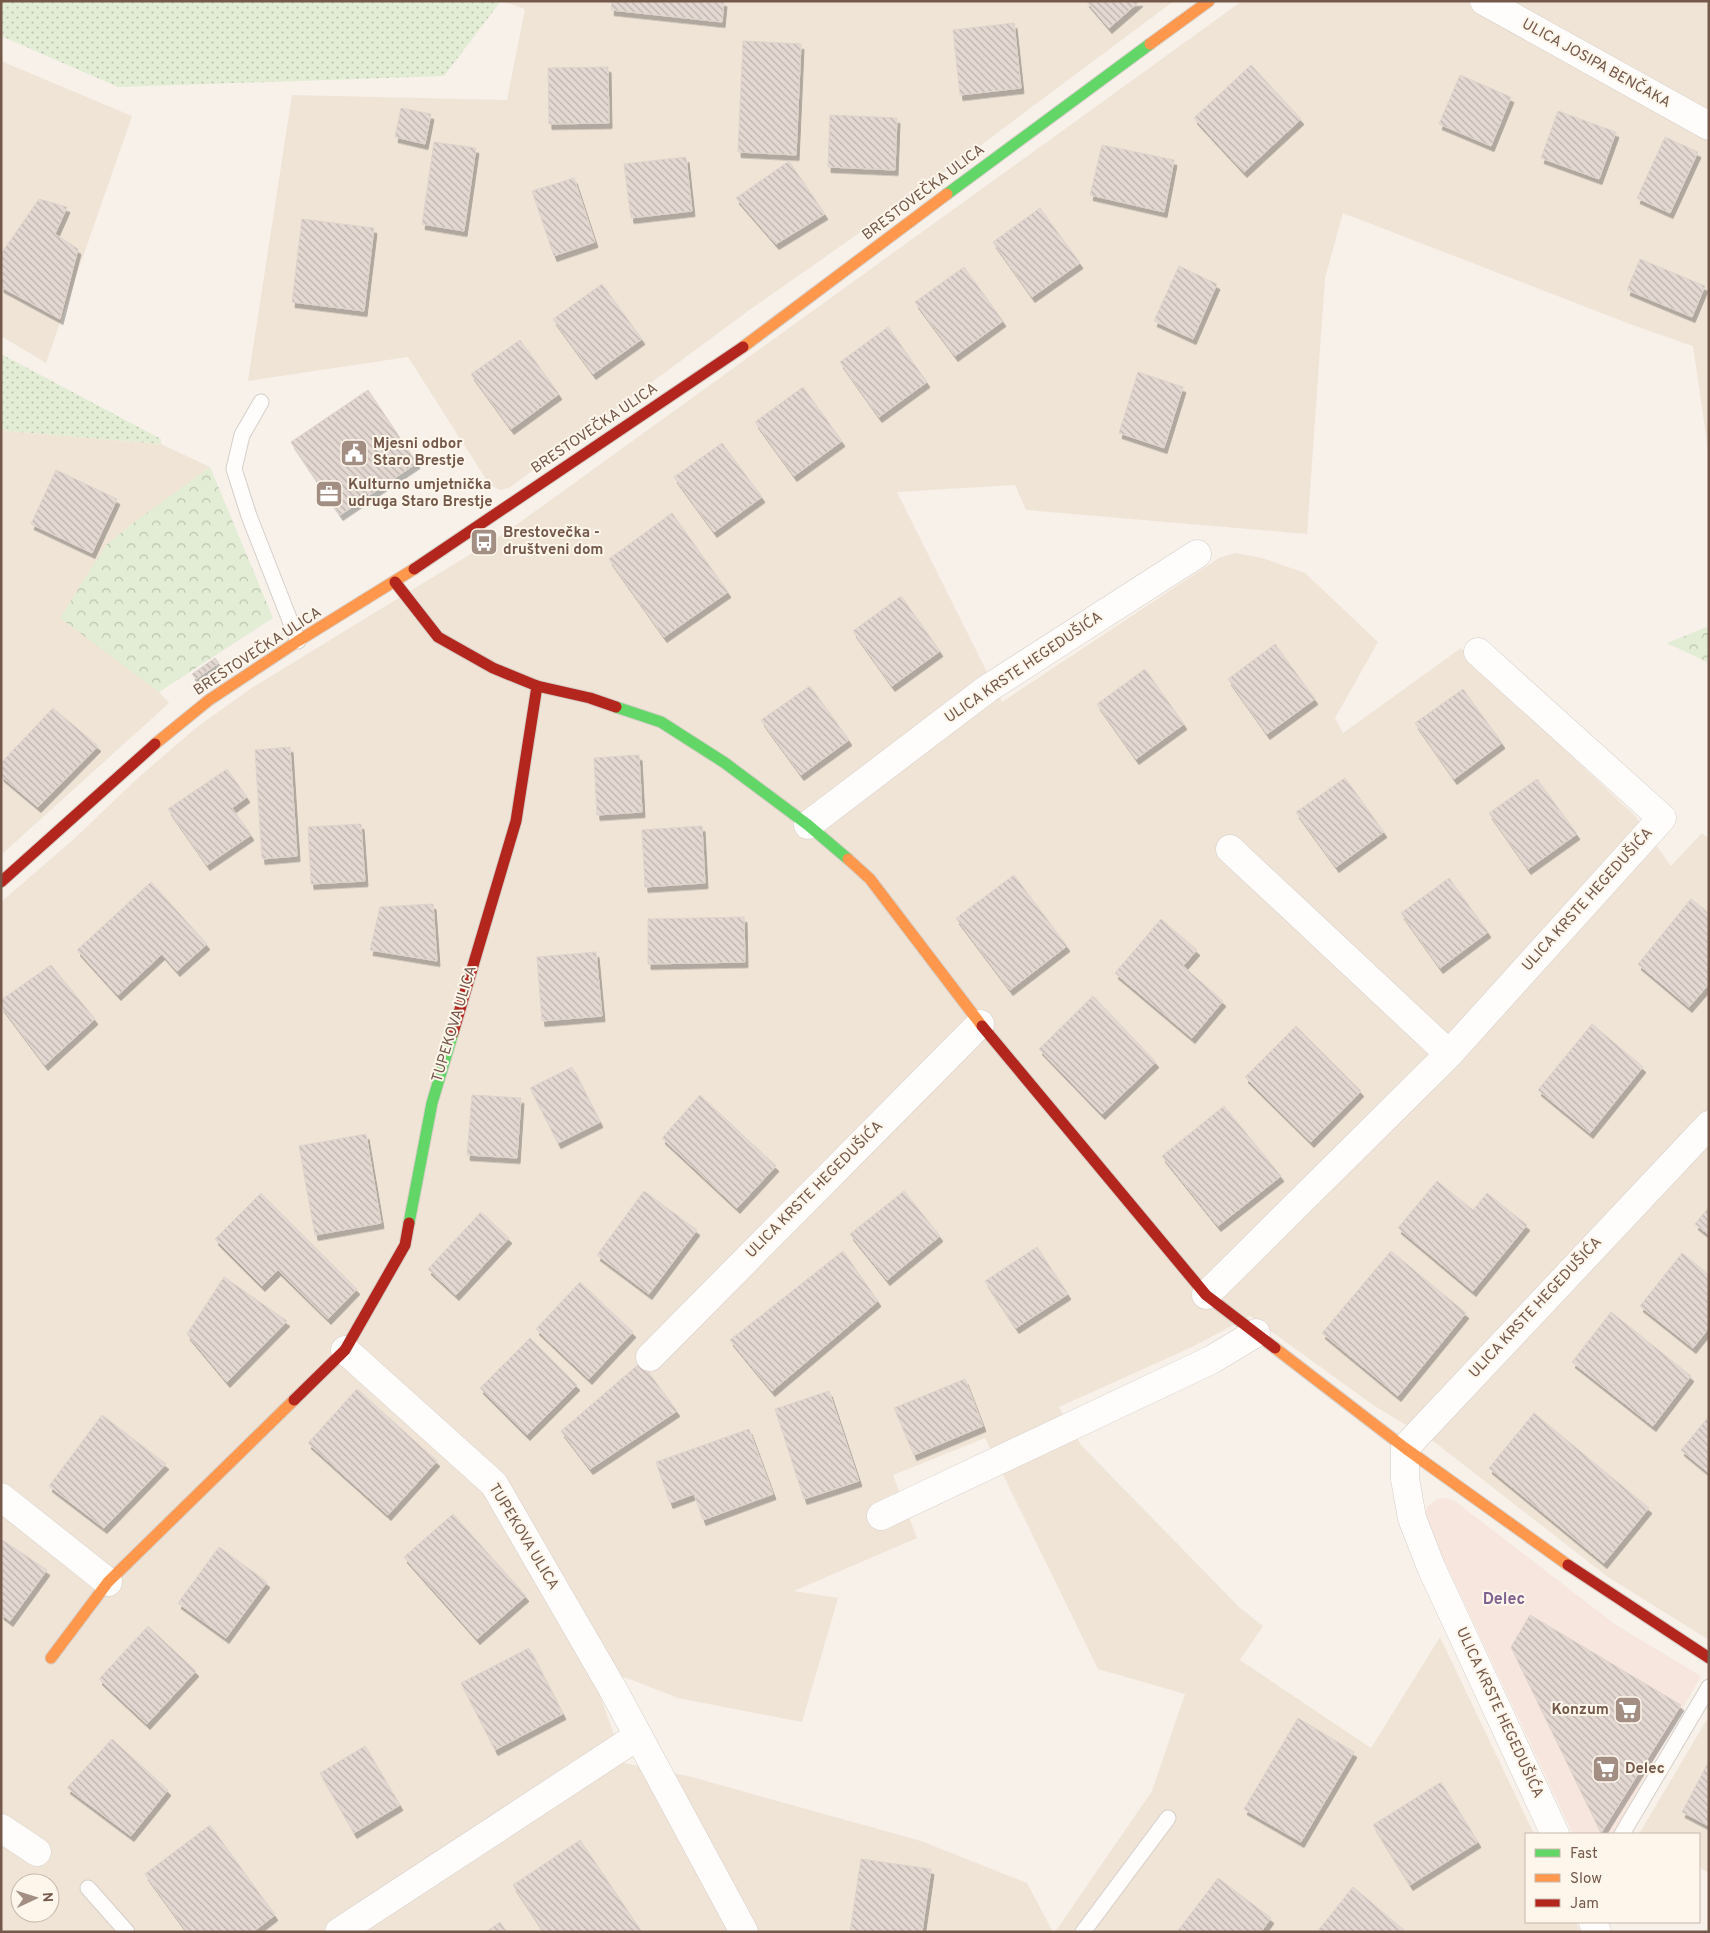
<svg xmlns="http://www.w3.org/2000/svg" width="1710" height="1933" font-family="Overpass,sans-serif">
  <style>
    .residential { fill: #f0e4d7; fill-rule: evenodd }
    .commercial { fill: #f7e6de }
    .grass { fill: url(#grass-dots) }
    .forest { fill: url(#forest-crowns) }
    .building { fill: url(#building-back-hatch); stroke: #dfd4cc; filter: url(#shadow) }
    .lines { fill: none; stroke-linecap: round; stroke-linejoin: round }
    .lane-casing { stroke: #d6cec8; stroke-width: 17 }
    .street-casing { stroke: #d6cec8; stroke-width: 29 }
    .fast-casing { stroke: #d6cec6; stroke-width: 13 }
    .slow-casing { stroke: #d6cec6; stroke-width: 13 }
    .jam-casing { stroke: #d6cec6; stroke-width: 13 }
    .lane { stroke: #fefdfc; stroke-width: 15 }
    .street { stroke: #fefdfc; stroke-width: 28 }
    .fast { stroke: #63d668; stroke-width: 11 }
    .slow { stroke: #ff974d; stroke-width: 11 }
    .jam { stroke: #b3261e; stroke-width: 11 }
    .labels { text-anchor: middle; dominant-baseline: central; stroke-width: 4; stroke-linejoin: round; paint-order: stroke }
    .street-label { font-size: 15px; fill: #74594b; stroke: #fef6eb }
    .poi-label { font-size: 15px; font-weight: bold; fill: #74594b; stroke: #fef6eb; text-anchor: start }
    .neighbourhood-label { font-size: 16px; font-weight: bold; fill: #806290; stroke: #fef6eb }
  </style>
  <defs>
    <pattern id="grass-dots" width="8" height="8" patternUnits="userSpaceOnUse" patternTransform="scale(1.25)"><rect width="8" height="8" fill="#e3edd5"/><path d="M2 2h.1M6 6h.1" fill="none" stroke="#bdc3af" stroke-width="1.8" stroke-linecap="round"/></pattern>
    <pattern id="forest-crowns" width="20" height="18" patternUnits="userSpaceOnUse" patternTransform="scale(1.25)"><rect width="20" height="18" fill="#e3edd5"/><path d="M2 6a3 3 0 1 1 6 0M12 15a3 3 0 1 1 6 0" fill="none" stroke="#bdc3af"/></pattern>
    <pattern id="building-back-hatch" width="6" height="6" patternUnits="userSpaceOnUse" patternTransform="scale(1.25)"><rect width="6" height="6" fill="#e3d9d2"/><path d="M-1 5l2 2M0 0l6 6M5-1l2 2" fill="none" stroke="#bdb3ac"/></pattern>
    <filter id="shadow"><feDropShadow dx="3" dy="5.5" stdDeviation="0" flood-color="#0004"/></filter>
  </defs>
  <rect width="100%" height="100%" fill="#f7f1ea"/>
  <!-- residential -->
  <g class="residential">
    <polygon points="501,1 1174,1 922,189 748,311 509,488 500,490 489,484 408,357 248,381 292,95 507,100 525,9"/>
    <path d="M1242,1h467v455l-16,-110 -58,-20 -292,-113 -18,65 -18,256 -281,-24 -11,-25 -118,7 105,210 217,-144 16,-5 27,5 43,15 73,69 -43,76 8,15 118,-85 85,84 89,84 36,50 31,-33 7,6v801l-101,-63 -175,-136 -60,-36 -123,-89 -58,31 -133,60 22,38 159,163 23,18 -23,34 131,88 69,-111 94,197h-8v88h50l4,10h-525l97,-141 33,-97 -87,-25 -113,-231 -92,37 24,63 -123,53 44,7 -36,124 -124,-24 -51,-20 -35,-5 32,90 64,13 233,65 106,42 26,49h-1052v-1030l74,-64 65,-62 57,-49 56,-40 252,-154zM20,1883h30v30h-30z"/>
    <polygon points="1,61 132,116 46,363 1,336"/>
    <polygon points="1,428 7,431 161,444 210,467 179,490 159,692 169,703 1,855"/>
    <polygon points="1709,1716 1709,1873 1699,1867 1699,1834 1639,1834"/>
  </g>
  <!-- commercial -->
  <polygon class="commercial" points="1446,1498 1455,1501 1616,1625 1701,1676 1613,1834 1573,1834 1424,1517 1427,1507 1437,1499"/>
  <!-- grass -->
  <g class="grass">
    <polygon points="1,1 501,1 444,76 118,87 1,36"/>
    <polygon points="1,354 161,439 161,444 7,431 1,428"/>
  </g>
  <!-- forest -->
  <g class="forest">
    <polygon points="210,467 273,618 159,692 60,618 106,545 132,524"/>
    <polygon points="1709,626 1709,663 1667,643"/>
  </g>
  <!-- building -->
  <g class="building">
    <polygon points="612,1 724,1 722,22 611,10"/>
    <polygon points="1086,1 1140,1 1109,28"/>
    <polygon points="1014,23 1021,88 960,95 953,30"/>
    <polygon points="743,41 801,44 796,155 738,152"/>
    <polygon points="1251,65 1301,119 1244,172 1194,118"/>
    <polygon points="608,67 609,123 549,124 548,68"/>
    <polygon points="1460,75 1511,97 1491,146 1439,124"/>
    <polygon points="401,108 431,114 425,144 395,137"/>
    <polygon points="1558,111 1616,132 1599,179 1541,158"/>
    <polygon points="830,115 897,118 895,170 828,167"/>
    <polygon points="1665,137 1698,152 1670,213 1637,198"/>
    <polygon points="434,142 476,148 464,231 422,224"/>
    <polygon points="1102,145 1174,160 1164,212 1090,195"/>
    <polygon points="686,157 692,211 631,218 624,164"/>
    <polygon points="789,161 825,214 776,244 736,198"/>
    <polygon points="574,178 595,242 554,256 532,191"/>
    <polygon points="39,199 67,207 55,234 78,249 60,319 1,287 1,254"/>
    <polygon points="1040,208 1080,263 1032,297 993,242"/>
    <polygon points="302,219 374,228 364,311 292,302"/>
    <polygon points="1640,259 1705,286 1692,317 1627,290"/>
    <polygon points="1179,266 1217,284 1193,339 1154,321"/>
    <polygon points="964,267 1003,321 955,356 915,302"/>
    <polygon points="602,284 642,339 593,374 553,319"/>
    <polygon points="888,327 927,382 879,417 840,362"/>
    <polygon points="520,340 559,394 511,429 471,374"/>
    <polygon points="1138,372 1183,387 1164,448 1119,433"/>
    <polygon points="803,387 842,441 794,476 755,422"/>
    <polygon points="368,390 417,463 340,515 291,442"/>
    <polygon points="722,443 762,497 714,532 674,477"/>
    <polygon points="56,470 117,499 92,553 31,524"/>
    <polygon points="672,513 728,592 664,637 609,559"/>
    <polygon points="901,596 940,651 892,686 853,631"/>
    <polygon points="1275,644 1315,699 1267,734 1228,679"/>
    <polygon points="215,658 219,663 196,679 192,674"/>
    <polygon points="1145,669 1184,724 1136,759 1097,704"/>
    <polygon points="810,686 849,740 801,775 761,720"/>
    <polygon points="1463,689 1502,743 1454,779 1415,723"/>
    <polygon points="53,708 98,746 38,807 1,776 1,763"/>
    <polygon points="290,747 297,856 262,859 255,750"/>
    <polygon points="639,755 642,812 597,815 594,758"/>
    <polygon points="227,769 247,797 232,808 251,835 207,865 168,809"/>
    <polygon points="1345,778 1384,832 1336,867 1296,812"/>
    <polygon points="1537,779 1577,834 1528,869 1489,813"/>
    <polygon points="361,824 365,881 311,884 308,827"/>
    <polygon points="702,826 705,883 645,887 642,830"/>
    <polygon points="1014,875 1067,946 1010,990 956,918"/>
    <polygon points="1449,878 1488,932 1440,968 1401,913"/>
    <polygon points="151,882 207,944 177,971 162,954 118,995 77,950"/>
    <polygon points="1691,899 1709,913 1709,984 1689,1007 1638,964"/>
    <polygon points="433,904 437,961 370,950 380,907"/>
    <polygon points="744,917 745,962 648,964 648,919"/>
    <polygon points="1161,919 1197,950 1183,966 1223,1001 1192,1038 1115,973"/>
    <polygon points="596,952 602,1016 542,1021 537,957"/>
    <polygon points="51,965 95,1019 45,1065 1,1006 1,1000"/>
    <polygon points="1093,996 1156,1062 1102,1114 1039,1049"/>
    <polygon points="1592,1024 1643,1067 1590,1133 1538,1090"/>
    <polygon points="1296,1026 1361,1091 1311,1142 1245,1077"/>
    <polygon points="572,1067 600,1122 558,1143 530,1088"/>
    <polygon points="472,1095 521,1098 517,1158 467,1155"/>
    <polygon points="700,1095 776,1166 737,1208 662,1138"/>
    <polygon points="1224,1106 1281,1176 1218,1226 1162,1156"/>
    <polygon points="366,1134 381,1223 315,1235 299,1146"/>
    <polygon points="1437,1181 1473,1210 1487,1193 1527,1225 1473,1291 1398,1228"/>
    <polygon points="644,1191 697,1230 649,1294 597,1255"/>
    <polygon points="904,1191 940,1236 887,1280 850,1234"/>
    <polygon points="261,1193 357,1289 328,1319 278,1270 262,1286 215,1239"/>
    <polygon points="1709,1207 1709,1235 1695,1224"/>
    <polygon points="481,1212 509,1238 456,1295 428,1269"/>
    <polygon points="1037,1247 1068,1294 1016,1328 985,1281"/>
    <polygon points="843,1251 878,1301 772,1391 730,1340"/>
    <polygon points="1391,1251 1466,1313 1398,1396 1322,1333"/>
    <polygon points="1682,1253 1709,1275 1709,1328 1693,1348 1640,1306"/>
    <polygon points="224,1277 287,1321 227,1382 187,1334"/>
    <polygon points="580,1282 633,1332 589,1379 536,1329"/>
    <polygon points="1611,1312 1691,1376 1653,1426 1572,1362"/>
    <polygon points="530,1338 577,1385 527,1435 480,1388"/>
    <polygon points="641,1362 677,1411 590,1469 561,1431"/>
    <polygon points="965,1379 983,1426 914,1455 894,1408"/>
    <polygon points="357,1389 437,1461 388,1515 308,1443"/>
    <polygon points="829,1391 859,1481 804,1499 775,1409"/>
    <polygon points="1534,1413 1649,1508 1604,1563 1489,1468"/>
    <polygon points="102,1415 166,1464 104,1528 49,1486"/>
    <polygon points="1709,1416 1709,1473 1681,1450"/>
    <polygon points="749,1429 773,1494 703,1520 694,1494 670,1503 656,1462"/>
    <polygon points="453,1514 526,1596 477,1639 404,1557"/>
    <polygon points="1,1539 47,1570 10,1621 1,1614"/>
    <polygon points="219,1547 267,1582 226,1638 178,1603"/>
    <polygon points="1530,1615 1681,1705 1601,1833 1511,1647"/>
    <polygon points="148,1626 196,1671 147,1724 99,1679"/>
    <polygon points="529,1648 563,1714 495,1750 461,1683"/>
    <polygon points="1298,1718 1354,1752 1301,1842 1244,1809"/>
    <polygon points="112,1739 168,1790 131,1836 67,1788"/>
    <polygon points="365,1746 400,1805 354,1833 320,1773"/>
    <polygon points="1709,1761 1709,1826 1682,1812"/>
    <polygon points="1441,1782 1478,1842 1410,1885 1373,1825"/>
    <polygon points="210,1825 275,1915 253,1932 187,1932 145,1874"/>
    <polygon points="580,1840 642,1932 544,1932 513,1885"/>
    <polygon points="861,1859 931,1869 922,1932 850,1932"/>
    <polygon points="1218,1878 1271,1918 1261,1932 1177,1932"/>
    <polygon points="1353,1887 1404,1930 1403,1932 1317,1932"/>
    <polygon points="500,1922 507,1932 486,1932"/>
  </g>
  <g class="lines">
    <!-- lane casing -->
    <g class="lane-casing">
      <g id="lane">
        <polyline points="261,402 242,435 234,469 249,516 298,641"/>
        <polyline points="1622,1834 1709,1687"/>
        <polyline points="88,1888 127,1932"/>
        <polyline points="1083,1932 1168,1818"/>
      </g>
    </g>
    <!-- street casing -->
    <g class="street-casing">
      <g id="street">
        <polyline points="1484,1 1709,126"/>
        <polyline points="808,825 987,689 1197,554"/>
        <polyline points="1230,849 1449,1054"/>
        <polyline points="1206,1295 1449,1054 1662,818 1478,652"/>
        <polyline points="345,1350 494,1484 615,1693 744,1932"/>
        <polyline points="650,1357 980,1024"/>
        <polyline points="1,1497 108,1582"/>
        <polyline points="881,1516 1211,1360 1256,1333"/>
        <polyline points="1,1828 37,1852"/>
        <polyline points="1555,1834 1431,1567 1412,1518 1405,1479 1405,1448 1709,1125"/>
        <polyline points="1593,1922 1597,1932"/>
        <polyline points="339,1932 638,1736"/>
      </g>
    </g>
    <!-- fast casing -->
    <g class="fast-casing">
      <g id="fast">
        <polyline points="947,194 1150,44"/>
        <polyline points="616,707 661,722 725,763 808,825 848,859"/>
        <polyline points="409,1223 432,1103 453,1033"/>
      </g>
    </g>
    <!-- slow casing -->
    <g class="slow-casing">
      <g id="slow">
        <polyline points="1150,44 1209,1"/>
        <polyline points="743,347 947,194"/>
        <polyline points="155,744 209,700 298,641 414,569"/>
        <polyline points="848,859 870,879 982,1026"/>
        <polyline points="1275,1348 1405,1448 1568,1565"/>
        <polyline points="51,1658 108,1582 294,1400"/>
      </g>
    </g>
    <!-- jam casing -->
    <g class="jam-casing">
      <g id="jam">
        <polyline points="414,569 743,347"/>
        <polyline points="395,582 438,637 493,668 537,686 590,698 616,707"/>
        <polyline points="1,882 155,744"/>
        <polyline points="982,1026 1206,1295 1275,1348"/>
        <polyline points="453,1033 516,821 537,686"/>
        <polyline points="294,1400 345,1350 405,1245 409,1223"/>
        <polyline points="1568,1565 1709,1658"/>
      </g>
    </g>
    <!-- lane -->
    <use href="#lane" class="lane"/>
    <!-- street -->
    <use href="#street" class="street"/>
    <!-- fast -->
    <use href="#fast" class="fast"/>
    <!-- slow -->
    <use href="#slow" class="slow"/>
    <!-- jam -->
    <use href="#jam" class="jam"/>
  </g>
  <!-- icons -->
  <defs>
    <g id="civic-square" transform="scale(1.4375)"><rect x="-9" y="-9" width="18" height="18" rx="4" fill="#a28e83" stroke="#fef6eb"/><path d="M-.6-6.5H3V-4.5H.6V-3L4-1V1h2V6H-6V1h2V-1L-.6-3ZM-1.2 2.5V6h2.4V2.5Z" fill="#fff"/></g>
    <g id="office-square" transform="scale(1.4375)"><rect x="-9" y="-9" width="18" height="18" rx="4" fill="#a28e83" stroke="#fef6eb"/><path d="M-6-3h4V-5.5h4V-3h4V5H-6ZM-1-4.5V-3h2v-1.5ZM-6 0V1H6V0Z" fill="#fff"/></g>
    <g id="bus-square" transform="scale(1.4375)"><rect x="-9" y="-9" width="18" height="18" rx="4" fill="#a28e83" stroke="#fef6eb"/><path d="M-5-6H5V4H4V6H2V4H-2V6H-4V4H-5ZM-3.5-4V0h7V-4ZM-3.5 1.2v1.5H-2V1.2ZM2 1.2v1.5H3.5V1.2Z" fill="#fff"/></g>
    <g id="supermarket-square" transform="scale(1.4375)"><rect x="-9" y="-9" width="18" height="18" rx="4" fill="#a28e83" stroke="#fef6eb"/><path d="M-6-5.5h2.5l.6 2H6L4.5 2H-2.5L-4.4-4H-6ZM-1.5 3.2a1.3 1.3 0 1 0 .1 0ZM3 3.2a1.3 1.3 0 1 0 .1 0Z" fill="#fff"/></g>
  </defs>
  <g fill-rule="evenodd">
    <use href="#civic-square" x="354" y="453"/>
    <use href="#office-square" x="329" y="494"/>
    <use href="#bus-square" x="484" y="542"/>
    <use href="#supermarket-square" x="1628" y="1710"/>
    <use href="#supermarket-square" x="1606" y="1769"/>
  </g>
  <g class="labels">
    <!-- street labels -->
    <g class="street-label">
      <text transform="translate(1596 64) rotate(29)">ULICA JOSIPA BENČAKA</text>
      <text transform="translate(924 193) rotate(-37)">BRESTOVEČKA ULICA</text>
      <text transform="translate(595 429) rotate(-34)">BRESTOVEČKA ULICA</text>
      <text transform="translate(258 652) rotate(-33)">BRESTOVEČKA ULICA</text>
      <text transform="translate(1024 668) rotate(-34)">ULICA KRSTE HEGEDUŠIĆA</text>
      <text transform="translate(1588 900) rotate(-48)">ULICA KRSTE HEGEDUŠIĆA</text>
      <text transform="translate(455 1024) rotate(-73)">TUPEKOVA ULICA</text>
      <text transform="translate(815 1190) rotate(-45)">ULICA KRSTE HEGEDUŠIĆA</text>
      <text transform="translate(1536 1308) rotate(-47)">ULICA KRSTE HEGEDUŠIĆA</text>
      <text transform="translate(523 1537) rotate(59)">TUPEKOVA ULICA</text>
      <text transform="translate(1499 1713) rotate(65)">ULICA KRSTE HEGEDUŠIĆA</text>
    </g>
    <!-- poi labels -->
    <g class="poi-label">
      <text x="373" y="444">Mjesni odbor<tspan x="373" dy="17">Staro Brestje</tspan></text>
      <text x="348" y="485">Kulturno umjetnička<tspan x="348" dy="17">udruga Staro Brestje</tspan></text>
      <text x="503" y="533">Brestovečka -<tspan x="503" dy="17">društveni dom</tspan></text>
      <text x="1609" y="1710" text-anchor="end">Konzum</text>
      <text x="1625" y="1769">Delec</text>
    </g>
    <!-- neighbourhood labels -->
    <g class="neighbourhood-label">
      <text x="1504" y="1600">Delec</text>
    </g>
  </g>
  <!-- border -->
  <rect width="1710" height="1933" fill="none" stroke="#74594b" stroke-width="5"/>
  <!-- legend -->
  <rect x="1525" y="1833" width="175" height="90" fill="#fef6eb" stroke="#c7b7ab"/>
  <rect x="1535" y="1849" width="25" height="8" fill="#63d668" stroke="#c7b7ab"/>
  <text x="1570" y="1858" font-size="15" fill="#74594b">Fast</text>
  <rect x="1535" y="1874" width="25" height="8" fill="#ff974d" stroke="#c7b7ab"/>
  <text x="1570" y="1883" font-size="15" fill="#74594b">Slow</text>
  <rect x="1535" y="1899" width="25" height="8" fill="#b3261e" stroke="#c7b7ab"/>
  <text x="1570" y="1908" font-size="15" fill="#74594b">Jam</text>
  <!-- north arrow -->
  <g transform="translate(35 1898) rotate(86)"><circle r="24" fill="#fef6eb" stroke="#c7b7ab"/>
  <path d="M0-4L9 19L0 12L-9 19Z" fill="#a28e83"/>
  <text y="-8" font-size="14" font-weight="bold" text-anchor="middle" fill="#74594b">N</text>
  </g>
</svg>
